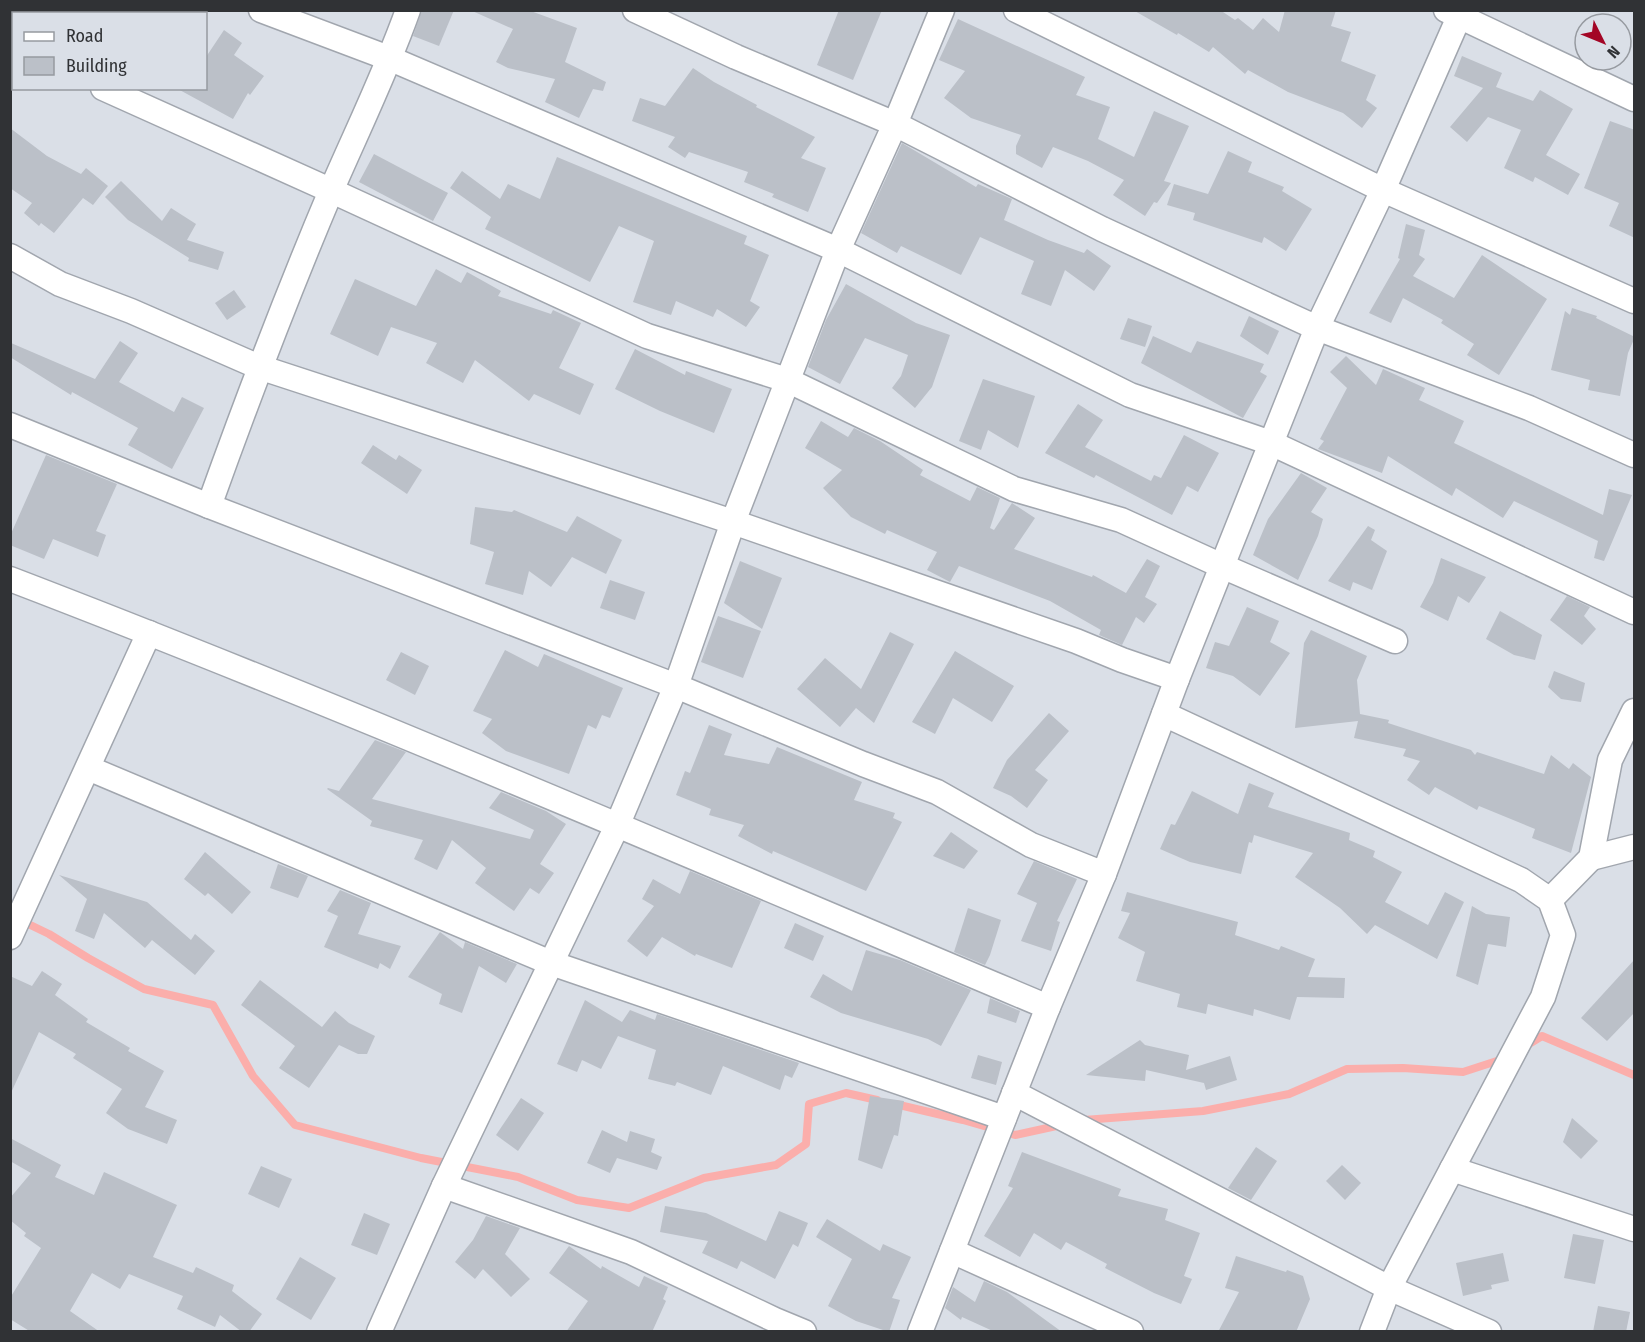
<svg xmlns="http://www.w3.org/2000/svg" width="1645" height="1342" font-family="'Fira Sans Condensed',sans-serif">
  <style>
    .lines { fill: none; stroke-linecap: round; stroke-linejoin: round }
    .stream { stroke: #fbaeab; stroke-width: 8 }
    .building { fill: #bbc0c8 }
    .minor-casing { stroke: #a1a6ae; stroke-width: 27 }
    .minor { stroke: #fff; stroke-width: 24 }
  </style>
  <rect width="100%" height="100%" fill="#dadfe7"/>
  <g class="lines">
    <!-- stream -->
    <g class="stream">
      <polyline points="20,920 49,934 88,958 144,989 213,1005 253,1076 295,1125 421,1158 518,1177 577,1200 629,1208 704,1178 776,1165 806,1144 809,1104 846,1093 877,1100"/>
      <polyline points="1524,1047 1542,1036 1634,1075"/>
      <polyline points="895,1104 963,1120 1015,1135 1061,1125"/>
      <polyline points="1084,1120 1203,1111 1289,1094 1347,1069 1403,1068 1463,1072 1503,1059"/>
    </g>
  </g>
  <!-- building -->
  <g class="building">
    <polygon points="422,10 454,10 439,46 413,36"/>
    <polygon points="470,10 528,10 577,28 565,62 606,82 603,91 593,89 579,118 545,102 555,79 508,68 496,62 513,29"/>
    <polygon points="839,10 882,10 853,80 817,65"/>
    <polygon points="1133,10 1220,10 1235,20 1238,18 1253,30 1263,18 1279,32 1285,10 1336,10 1331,26 1351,32 1341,61 1376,75 1366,100 1377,108 1362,128 1343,113 1288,92 1248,70 1245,74 1213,47 1209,52 1178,33 1177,35"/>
    <polygon points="958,19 1085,77 1076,95 1110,107 1098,139 1134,157 1154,111 1189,126 1164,181 1171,183 1157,203 1154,202 1145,216 1113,195 1124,180 1088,161 1053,147 1042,168 1016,154 1016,146 1021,135 971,118 944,98 965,71 939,60"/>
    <polygon points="224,30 242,43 234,55 264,76 250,95 248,93 233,119 176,88 206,88 206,57"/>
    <polygon points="1462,56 1502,73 1496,87 1533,101 1540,90 1573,109 1546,155 1580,174 1568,195 1535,177 1533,182 1504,168 1521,130 1488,117 1467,142 1450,127 1483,88 1454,76"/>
    <polygon points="693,68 714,82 757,105 756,107 815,137 801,158 826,168 808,212 772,197 774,194 744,182 748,172 689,152 685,158 668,147 675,137 632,121 640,98 665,106"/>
    <polygon points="1610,121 1635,130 1635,238 1609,226 1619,203 1584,188"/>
    <polygon points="10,128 47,156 81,174 86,168 108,186 93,205 83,198 54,233 41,223 39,226 24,213 32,203 10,188"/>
    <polygon points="902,143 976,187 978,184 1012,199 1004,220 1048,240 1084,253 1087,249 1111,266 1094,291 1065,270 1051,306 1021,294 1034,261 980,237 961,275 901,246 897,253 861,233"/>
    <polygon points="1228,151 1252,162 1248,172 1284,187 1282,191 1312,209 1286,251 1264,237 1262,243 1193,220 1195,213 1167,205 1174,184 1208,194"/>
    <polygon points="374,154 448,193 433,221 359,182"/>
    <polygon points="557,157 747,236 744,244 769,255 750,301 760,307 746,327 717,309 713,317 676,301 671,315 633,302 654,241 619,226 590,282 485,229 491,217 450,188 462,171 500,199 508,184 540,199"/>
    <polygon points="121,181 162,221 171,208 196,224 187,240 224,252 218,270 188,261 189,258 128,220 105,197"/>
    <polygon points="1406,224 1425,230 1419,255 1425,259 1413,276 1454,298 1482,255 1547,299 1499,375 1467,355 1474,344 1441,323 1443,320 1403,298 1391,323 1369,313 1400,259 1398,258"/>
    <polygon points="436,269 461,283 467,272 501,291 498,296 551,314 553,310 581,323 559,368 594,384 580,415 534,394 529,401 475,360 463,383 426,363 437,343 391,327 378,356 330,334 355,279 416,306"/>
    <polygon points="846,284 916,323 950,335 932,387 915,408 892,388 901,376 908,355 865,338 840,384 808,367 826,320"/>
    <polygon points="234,290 246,307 227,320 215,303"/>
    <polygon points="1572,308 1597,316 1596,318 1635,337 1628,353 1620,396 1588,390 1590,380 1551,370 1565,311 1570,315"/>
    <polygon points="1249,316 1279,331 1268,355 1240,336"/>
    <polygon points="1128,318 1152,326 1145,347 1120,339"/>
    <polygon points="1153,336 1191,353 1197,341 1264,364 1260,372 1267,376 1243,418 1141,363"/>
    <polygon points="120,341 138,353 119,382 174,412 182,397 204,408 172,469 128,445 138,428 72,392 71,395 10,357 11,343 95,379"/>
    <polygon points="635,349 685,375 686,371 732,389 714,433 660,411 615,389"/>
    <polygon points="1346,356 1376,385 1383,369 1425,388 1419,400 1464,421 1454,443 1603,515 1609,489 1632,495 1604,561 1594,558 1598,541 1514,501 1503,518 1456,488 1452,496 1388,456 1382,473 1318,449 1324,441 1320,439 1347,388 1330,372"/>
    <polygon points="983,379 1035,396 1018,448 988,430 981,450 959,441"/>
    <polygon points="1078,404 1103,420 1085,447 1151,481 1154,475 1161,478 1184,435 1219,453 1198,492 1187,486 1172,515 1096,475 1094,478 1045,453"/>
    <polygon points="821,421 848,437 854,428 880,441 923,470 920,475 970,501 977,487 1000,498 990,528 994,530 1012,503 1035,518 1014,549 1092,577 1093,575 1126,593 1147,559 1160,566 1145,597 1157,604 1144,623 1136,617 1122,645 1099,635 1101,630 1050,601 959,566 950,582 927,570 937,552 887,530 885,534 851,517 823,488 842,470 805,448"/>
    <polygon points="373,445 396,460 399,455 422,470 407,494 361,463"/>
    <polygon points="46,455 117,484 96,531 106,535 98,557 53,539 44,559 10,545 10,536"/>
    <polygon points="1301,473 1327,488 1311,512 1323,519 1318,536 1298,580 1253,555 1268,519"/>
    <polygon points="475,507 512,512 514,510 567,532 577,516 622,540 606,574 572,557 551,587 529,571 523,595 485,584 494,552 470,544"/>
    <polygon points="1368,526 1375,530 1371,540 1387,551 1372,590 1353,582 1350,591 1328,581"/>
    <polygon points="1441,558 1486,577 1469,603 1458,596 1448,621 1420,607 1433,583"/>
    <polygon points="740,561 782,578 762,629 724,603"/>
    <polygon points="610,580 645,592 635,620 600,608"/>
    <polygon points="1567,596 1590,607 1584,616 1596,629 1582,645 1550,620"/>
    <polygon points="1247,607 1279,621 1270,642 1290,653 1260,696 1233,676 1206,668 1215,642 1229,646"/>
    <polygon points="1500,611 1542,635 1535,660 1514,655 1486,639"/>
    <polygon points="718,616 761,631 743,678 701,662"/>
    <polygon points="1311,630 1367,656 1357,680 1360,714 1389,720 1388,723 1471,750 1475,755 1477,752 1544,774 1551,755 1569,769 1573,763 1591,777 1571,853 1532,838 1535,829 1479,806 1477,810 1435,787 1429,795 1407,780 1420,761 1403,756 1406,749 1354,738 1358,721 1295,728 1304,643"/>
    <polygon points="890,632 914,644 874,723 856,708 840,727 797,689 825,658 861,689"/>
    <polygon points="505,650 538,667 544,654 623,688 610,718 602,715 596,729 588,725 569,774 506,751 482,733 492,719 473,711"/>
    <polygon points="955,651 1014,686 992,722 953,698 935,734 912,722"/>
    <polygon points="401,652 429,666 415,695 386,680"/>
    <polygon points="1554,671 1585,683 1581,702 1561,699 1548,687"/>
    <polygon points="1049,713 1069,731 1035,770 1048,780 1027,808 1011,796 993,788 1007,760"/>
    <polygon points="709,725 732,734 724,755 769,764 777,747 862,782 854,800 895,813 893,818 902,822 866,891 773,851 772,854 738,836 744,825 709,815 711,809 676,795 685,771 690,773"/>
    <polygon points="375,740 406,752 372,799 530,839 534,830 489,808 501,792 546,811 566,824 540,864 554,873 539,894 530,888 514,911 475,883 486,868 452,840 437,870 414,859 423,840 370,826 372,821 327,789 328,788 339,791"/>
    <polygon points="1249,783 1274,793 1268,807 1350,833 1349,840 1375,851 1373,857 1402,872 1385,902 1428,925 1445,892 1464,902 1437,959 1375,925 1367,934 1340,908 1295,877 1313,853 1254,835 1252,843 1249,842 1241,874 1190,862 1160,849 1171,824 1175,825 1192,791 1238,814"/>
    <polygon points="951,832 978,851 964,869 933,856"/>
    <polygon points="205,852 251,892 232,914 208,893 205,896 184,879"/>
    <polygon points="1034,861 1077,879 1057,921 1060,922 1051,951 1021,941 1037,903 1017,894"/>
    <polygon points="278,864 308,876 298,898 270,888"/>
    <polygon points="690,871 761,901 732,968 696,954 695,956 662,937 647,957 627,941 654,906 642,899 653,879 680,894"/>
    <polygon points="59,875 147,902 191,940 195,934 215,951 195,975 152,940 145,948 104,913 94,939 75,931 87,899"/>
    <polygon points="340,890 371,903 358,934 401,946 390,969 380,963 378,969 324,947 338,916 327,911"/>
    <polygon points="1127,892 1238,922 1235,935 1279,950 1281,946 1315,959 1308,977 1345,978 1344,998 1297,997 1290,1020 1254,1009 1253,1016 1208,1004 1206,1014 1177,1007 1180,994 1136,981 1145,952 1118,938 1130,913 1121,911"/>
    <polygon points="1472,906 1486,914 1510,917 1506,947 1488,944 1478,985 1456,976"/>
    <polygon points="968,908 1001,920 990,955 985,965 954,952"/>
    <polygon points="795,923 824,936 813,961 784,948"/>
    <polygon points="440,932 463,949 465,942 517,964 506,983 479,966 462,1013 439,1004 442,994 408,977"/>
    <polygon points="866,950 900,960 971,990 941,1046 928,1039 841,1013 810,997 823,974 852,991"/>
    <polygon points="1635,959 1635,1012 1607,1041 1581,1018"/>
    <polygon points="42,971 62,984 55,995 88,1019 86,1022 130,1048 128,1051 164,1071 145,1107 177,1120 167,1144 128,1129 106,1113 122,1089 73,1058 76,1054 39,1032 10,1095 10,976 32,986"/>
    <polygon points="260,980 322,1027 335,1011 349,1023 375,1036 367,1054 358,1054 339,1045 309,1088 279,1068 295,1046 241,1005"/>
    <polygon points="990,998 1020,1011 1016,1023 987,1013"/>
    <polygon points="585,1000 622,1022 630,1010 655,1020 657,1014 799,1063 792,1078 785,1075 780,1090 723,1066 711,1095 677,1082 675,1086 648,1079 656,1050 618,1036 601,1069 582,1060 577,1072 557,1064"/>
    <polygon points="1140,1040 1145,1045 1189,1055 1186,1070 1230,1056 1237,1080 1206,1090 1204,1083 1146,1070 1145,1081 1086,1075"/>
    <polygon points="978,1055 1002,1062 996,1085 971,1078"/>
    <polygon points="870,1096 904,1101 898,1136 894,1135 882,1169 858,1160"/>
    <polygon points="521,1098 544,1113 518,1151 496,1135"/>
    <polygon points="1572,1118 1598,1141 1581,1159 1563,1142"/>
    <polygon points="602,1130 627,1142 630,1131 655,1139 651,1152 662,1157 657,1170 617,1158 610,1173 587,1163"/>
    <polygon points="10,1138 61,1165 55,1177 94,1195 104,1172 177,1205 153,1257 193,1273 196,1267 234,1285 232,1291 262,1314 249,1332 242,1332 220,1315 215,1327 177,1309 183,1296 129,1274 120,1289 92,1273 70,1311 100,1332 31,1332 10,1319 10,1298 41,1248 24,1236 26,1233 10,1220 10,1198 31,1173 10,1161"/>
    <polygon points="1256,1147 1277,1161 1251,1200 1228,1188"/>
    <polygon points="1022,1152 1121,1189 1118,1196 1168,1209 1165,1220 1200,1233 1184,1276 1192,1279 1181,1304 1154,1293 1105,1268 1107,1264 1066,1242 1061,1250 1034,1233 1020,1257 984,1236 1013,1188 1008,1186"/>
    <polygon points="1342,1165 1361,1183 1345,1200 1326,1181"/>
    <polygon points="261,1166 292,1179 279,1208 248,1194"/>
    <polygon points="665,1206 706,1213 766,1241 779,1211 808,1223 798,1247 793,1244 775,1279 741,1261 737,1269 702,1253 708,1241 660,1232"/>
    <polygon points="364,1213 390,1224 377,1255 351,1245"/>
    <polygon points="486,1216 520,1228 505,1254 530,1279 511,1297 483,1269 475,1279 455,1262 473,1240"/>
    <polygon points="827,1219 880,1251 883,1244 911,1257 892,1298 900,1300 889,1332 856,1321 828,1306 852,1259 816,1237"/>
    <polygon points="1573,1234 1604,1240 1595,1284 1564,1278"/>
    <polygon points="569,1246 601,1269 602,1266 639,1287 644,1276 668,1287 663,1299 666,1301 652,1332 566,1332 588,1301 549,1273"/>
    <polygon points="1503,1253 1509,1281 1491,1285 1492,1289 1463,1296 1456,1263"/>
    <polygon points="1236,1256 1286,1272 1287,1270 1303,1276 1310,1299 1296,1332 1218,1332 1239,1292 1225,1288"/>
    <polygon points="300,1257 336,1278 311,1320 276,1299"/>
    <polygon points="984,1281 1007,1292 1062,1332 995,1332 962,1317 961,1320 945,1308 953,1287 975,1302"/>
    <polygon points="1598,1306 1630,1312 1626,1332 1593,1332"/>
  </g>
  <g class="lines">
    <!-- minor casing -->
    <g class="minor-casing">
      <g id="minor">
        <polyline points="261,10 391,59 838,250 1130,395 1271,443 1634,612"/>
        <polyline points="635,10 736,57 895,124 1102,229 1317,328 1529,408 1634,455"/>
        <polyline points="1016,10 1383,190 1634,301"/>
        <polyline points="1446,10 1634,99"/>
        <polyline points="10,47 14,48"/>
        <polyline points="103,88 332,191 647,336 787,380 1014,489 1121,520 1222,566 1395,641"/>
        <polyline points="10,256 60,284 131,311 259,367 733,522 1076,641 1122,660 1177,679"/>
        <polyline points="10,425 209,506 676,686 863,764 937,792 1031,845 1104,874"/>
        <path d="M209,506c38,-106 78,-211 122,-315 26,-60 55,-119 77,-181"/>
        <path d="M10,579c350,134 693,283 1038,428"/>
        <polyline points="1164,714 1521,880 1550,900 1563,935 1543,997 1389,1288 1372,1332"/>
        <polyline points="88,768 551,963 1004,1118"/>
        <polyline points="1591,858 1634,847"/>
        <polyline points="1550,900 1591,858 1610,760 1634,711"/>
        <polyline points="10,937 149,633"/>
        <polyline points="1014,1093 1389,1288 1489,1332"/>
        <polyline points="1452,1169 1634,1229"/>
        <polyline points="444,1186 631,1252 775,1320 804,1332"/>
        <polyline points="952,1251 1131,1332"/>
        <polyline points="379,1332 444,1186 617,826 676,686 733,522 838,250 895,124 942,10"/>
        <polyline points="920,1332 1048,1007 1104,874 1177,679 1317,328 1383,190 1462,10"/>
      </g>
    </g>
    <!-- minor -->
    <use href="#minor" class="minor"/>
  </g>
  <!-- border -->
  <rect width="1645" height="1342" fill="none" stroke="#303235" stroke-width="24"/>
  <!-- legend -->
  <rect x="12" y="12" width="195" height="78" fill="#dadfe7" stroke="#969aa0" stroke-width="1.5"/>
  <rect x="24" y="32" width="30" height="9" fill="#ffffff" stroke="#969aa0" stroke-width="1.5"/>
  <text x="66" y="42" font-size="18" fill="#303235">Road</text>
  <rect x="24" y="57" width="30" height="18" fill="#bbc0c8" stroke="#969aa0" stroke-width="1.5"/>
  <text x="66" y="72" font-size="18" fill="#303235">Building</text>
  <!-- north arrow -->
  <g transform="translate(1603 42) rotate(133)"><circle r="28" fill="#dadfe7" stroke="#969aa0" stroke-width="1.5"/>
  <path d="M0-4.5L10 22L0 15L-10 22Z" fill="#a30525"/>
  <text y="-9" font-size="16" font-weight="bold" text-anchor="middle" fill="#303235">N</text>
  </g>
</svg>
